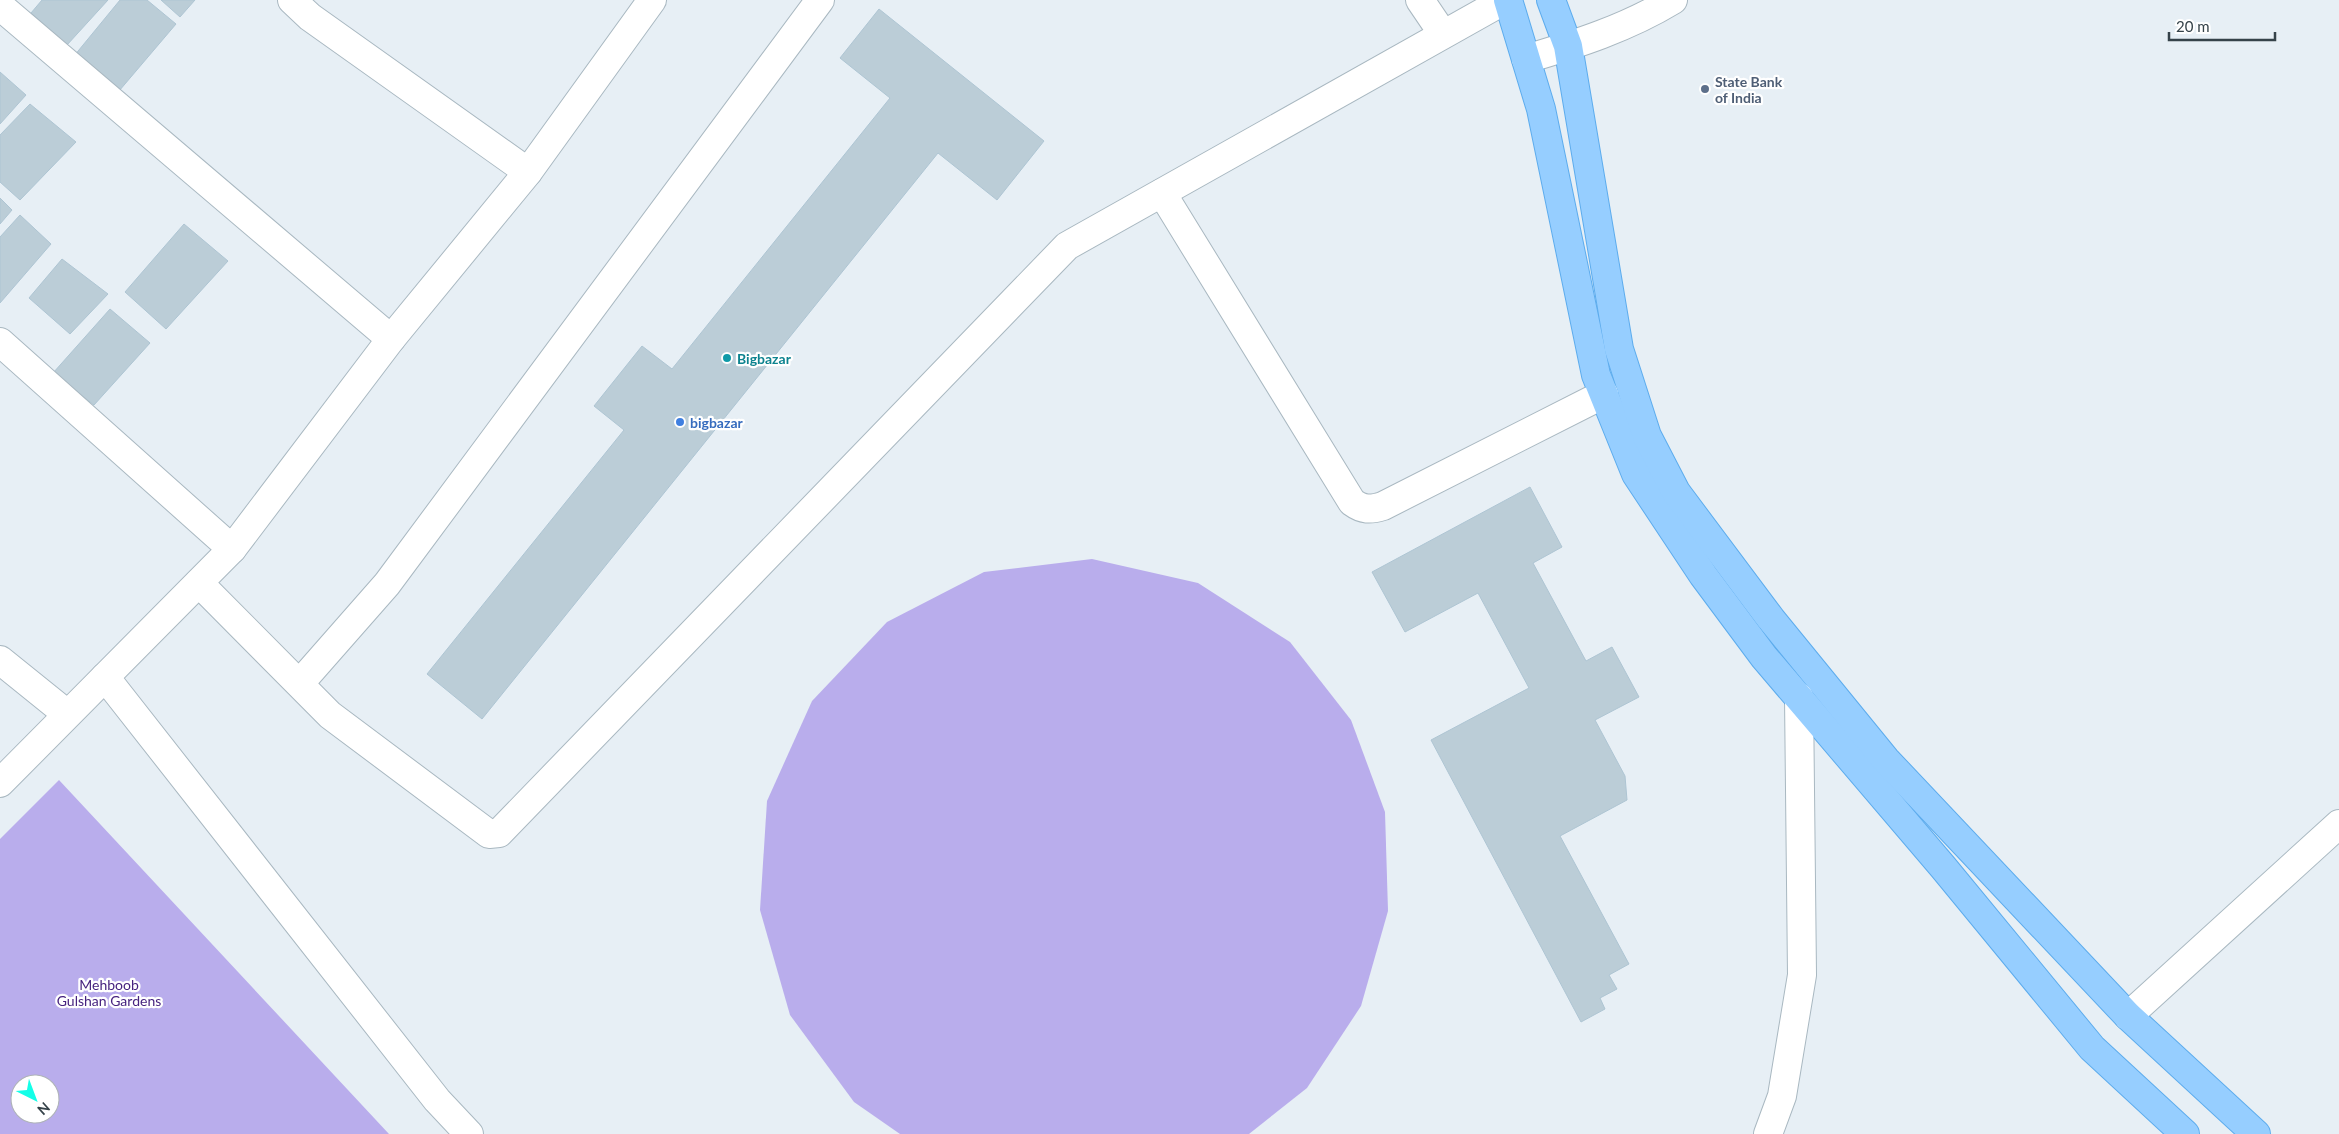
<svg xmlns="http://www.w3.org/2000/svg" width="2339" height="1134" font-family="Lato,sans-serif">
  <style>
    .green { fill: #b9adec; fill-rule: evenodd }
    .building { fill: #bbcdd7; stroke: #aec5d3 }
    .lines { fill: none; stroke-linecap: round; stroke-linejoin: round }
    .minor-casing { stroke: #a9b8c1; stroke-width: 30 }
    .major-casing { stroke: #5daced; stroke-width: 30 }
    .minor { stroke: #fff; stroke-width: 28 }
    .major { stroke: #96ceff; stroke-width: 28 }
    .service-dot { fill: #5c6f8a; stroke: #fff; stroke-width: 2 }
    .culture-dot { fill: #0f9aa8; stroke: #fff; stroke-width: 2 }
    .shop-dot { fill: #3f7fe0; stroke: #fff; stroke-width: 2 }
    .labels { text-anchor: middle; dominant-baseline: central; stroke-width: 4.5; stroke-linejoin: round; paint-order: stroke }
    .service-label { font-size: 14px; font-weight: bold; fill: #4e5e75; stroke: #fff; text-anchor: start }
    .culture-label { font-size: 14px; font-weight: bold; fill: #0d838f; stroke: #fff; text-anchor: start }
    .shop-label { font-size: 14px; font-weight: bold; fill: #366cbe; stroke: #fff; text-anchor: start }
    .park-label { font-size: 14px; fill: #46237f; stroke: #fff }
  </style>
  <rect width="100%" height="100%" fill="#e7eff5"/>
  <!-- green -->
  <g class="green">
    <polygon points="1092,559 1198,583 1290,642 1351,720 1385,812 1388,911 1361,1006 1307,1088 1249,1134 900,1134 854,1102 790,1015 760,910 767,801 812,701 887,622 984,572"/>
    <path d="M59,780l330,354h-389v-295zM20,1084h30v30h-30z"/>
  </g>
  <!-- building -->
  <g class="building">
    <polygon points="42,0 108,0 67,45 31,13"/>
    <polygon points="120,0 147,0 176,24 119,91 74,56"/>
    <polygon points="161,0 195,0 180,17"/>
    <polygon points="879,9 1044,141 997,200 938,153 482,719 427,674 624,430 594,406 642,346 672,369 890,98 840,58"/>
    <polygon points="0,72 26,95 0,124"/>
    <polygon points="30,104 76,142 20,200 0,182 0,135"/>
    <polygon points="0,198 12,210 0,224"/>
    <polygon points="20,215 51,244 0,303 0,237"/>
    <polygon points="184,224 228,261 166,329 125,292"/>
    <polygon points="62,259 108,294 70,334 29,298"/>
    <polygon points="110,309 150,343 94,405 53,373"/>
    <polygon points="1530,487 1562,547 1533,563 1586,661 1612,647 1639,697 1595,720 1625,776 1627,800 1560,836 1629,964 1609,975 1617,989 1600,998 1605,1009 1581,1022 1431,740 1529,688 1478,593 1405,632 1372,572"/>
  </g>
  <g class="lines">
    <!-- minor casing -->
    <g class="minor-casing">
      <g id="minor">
        <polyline points="292,0 310,17 528,172"/>
        <polyline points="1420,0 1443,34"/>
        <polyline points="0,6 391,339"/>
        <path d="M1526,59c51,-15 101,-31 147,-59"/>
        <path d="M1162,193l190,309c11,8 18,8 31,4l221,-112"/>
        <polyline points="0,342 232,549"/>
        <polyline points="199,583 330,715 489,834 499,833 1067,246 1505,0"/>
        <polyline points="0,660 67,714"/>
        <polyline points="105,677 437,1100 469,1134"/>
        <polyline points="300,683 387,584 820,0"/>
        <polyline points="0,783 232,549 391,339 528,172 652,0"/>
        <polyline points="2128,1016 2339,824"/>
        <polyline points="1768,1134 1782,1096 1802,975 1799,697"/>
      </g>
    </g>
    <!-- major casing -->
    <g class="major-casing">
      <g id="major">
        <polyline points="1508,0 1541,109 1596,375 1636,474 1703,575 1764,657 1943,867 2092,1048 2185,1134"/>
        <polyline points="1551,0 1568,46 1619,349 1647,436 1676,492 1771,619 1886,760 2128,1016 2256,1134"/>
      </g>
    </g>
    <!-- minor -->
    <use href="#minor" class="minor"/>
    <!-- major -->
    <use href="#major" class="major"/>
  </g>
  <!-- markers -->
  <circle class="service-dot" cx="1705" cy="89" r="5"/>
  <circle class="culture-dot" cx="727" cy="358" r="5"/>
  <circle class="shop-dot" cx="680" cy="422" r="5"/>
  <g class="labels">
    <!-- service labels -->
    <g class="service-label">
      <text x="1715" y="81">State Bank<tspan x="1715" dy="16">of India</tspan></text>
    </g>
    <!-- culture labels -->
    <g class="culture-label">
      <text x="737" y="358">Bigbazar</text>
    </g>
    <!-- shop labels -->
    <g class="shop-label">
      <text x="690" y="422">bigbazar</text>
    </g>
    <!-- park labels -->
    <g class="park-label">
      <text x="109" y="984">Mehboob<tspan x="109" dy="16">Gulshan Gardens</tspan></text>
    </g>
  </g>
  <!-- north arrow -->
  <g transform="translate(35 1099) rotate(138)"><circle r="24" fill="#ffffff" stroke="#aeb3b6"/>
  <path d="M0-4L9 19L0 12L-9 19Z" fill="#14ffe8"/>
  <text y="-8" font-size="14" font-weight="bold" text-anchor="middle" fill="#354249">N</text>
  </g>
  <!-- scale -->
  <path d="M2169 32v8h106v-8" fill="none" stroke="#354249" stroke-width="2.5"/>
  <text x="2176" y="32" font-size="15" fill="#354249" stroke="#ffffff" stroke-width="4" paint-order="stroke">20 m</text>
</svg>
